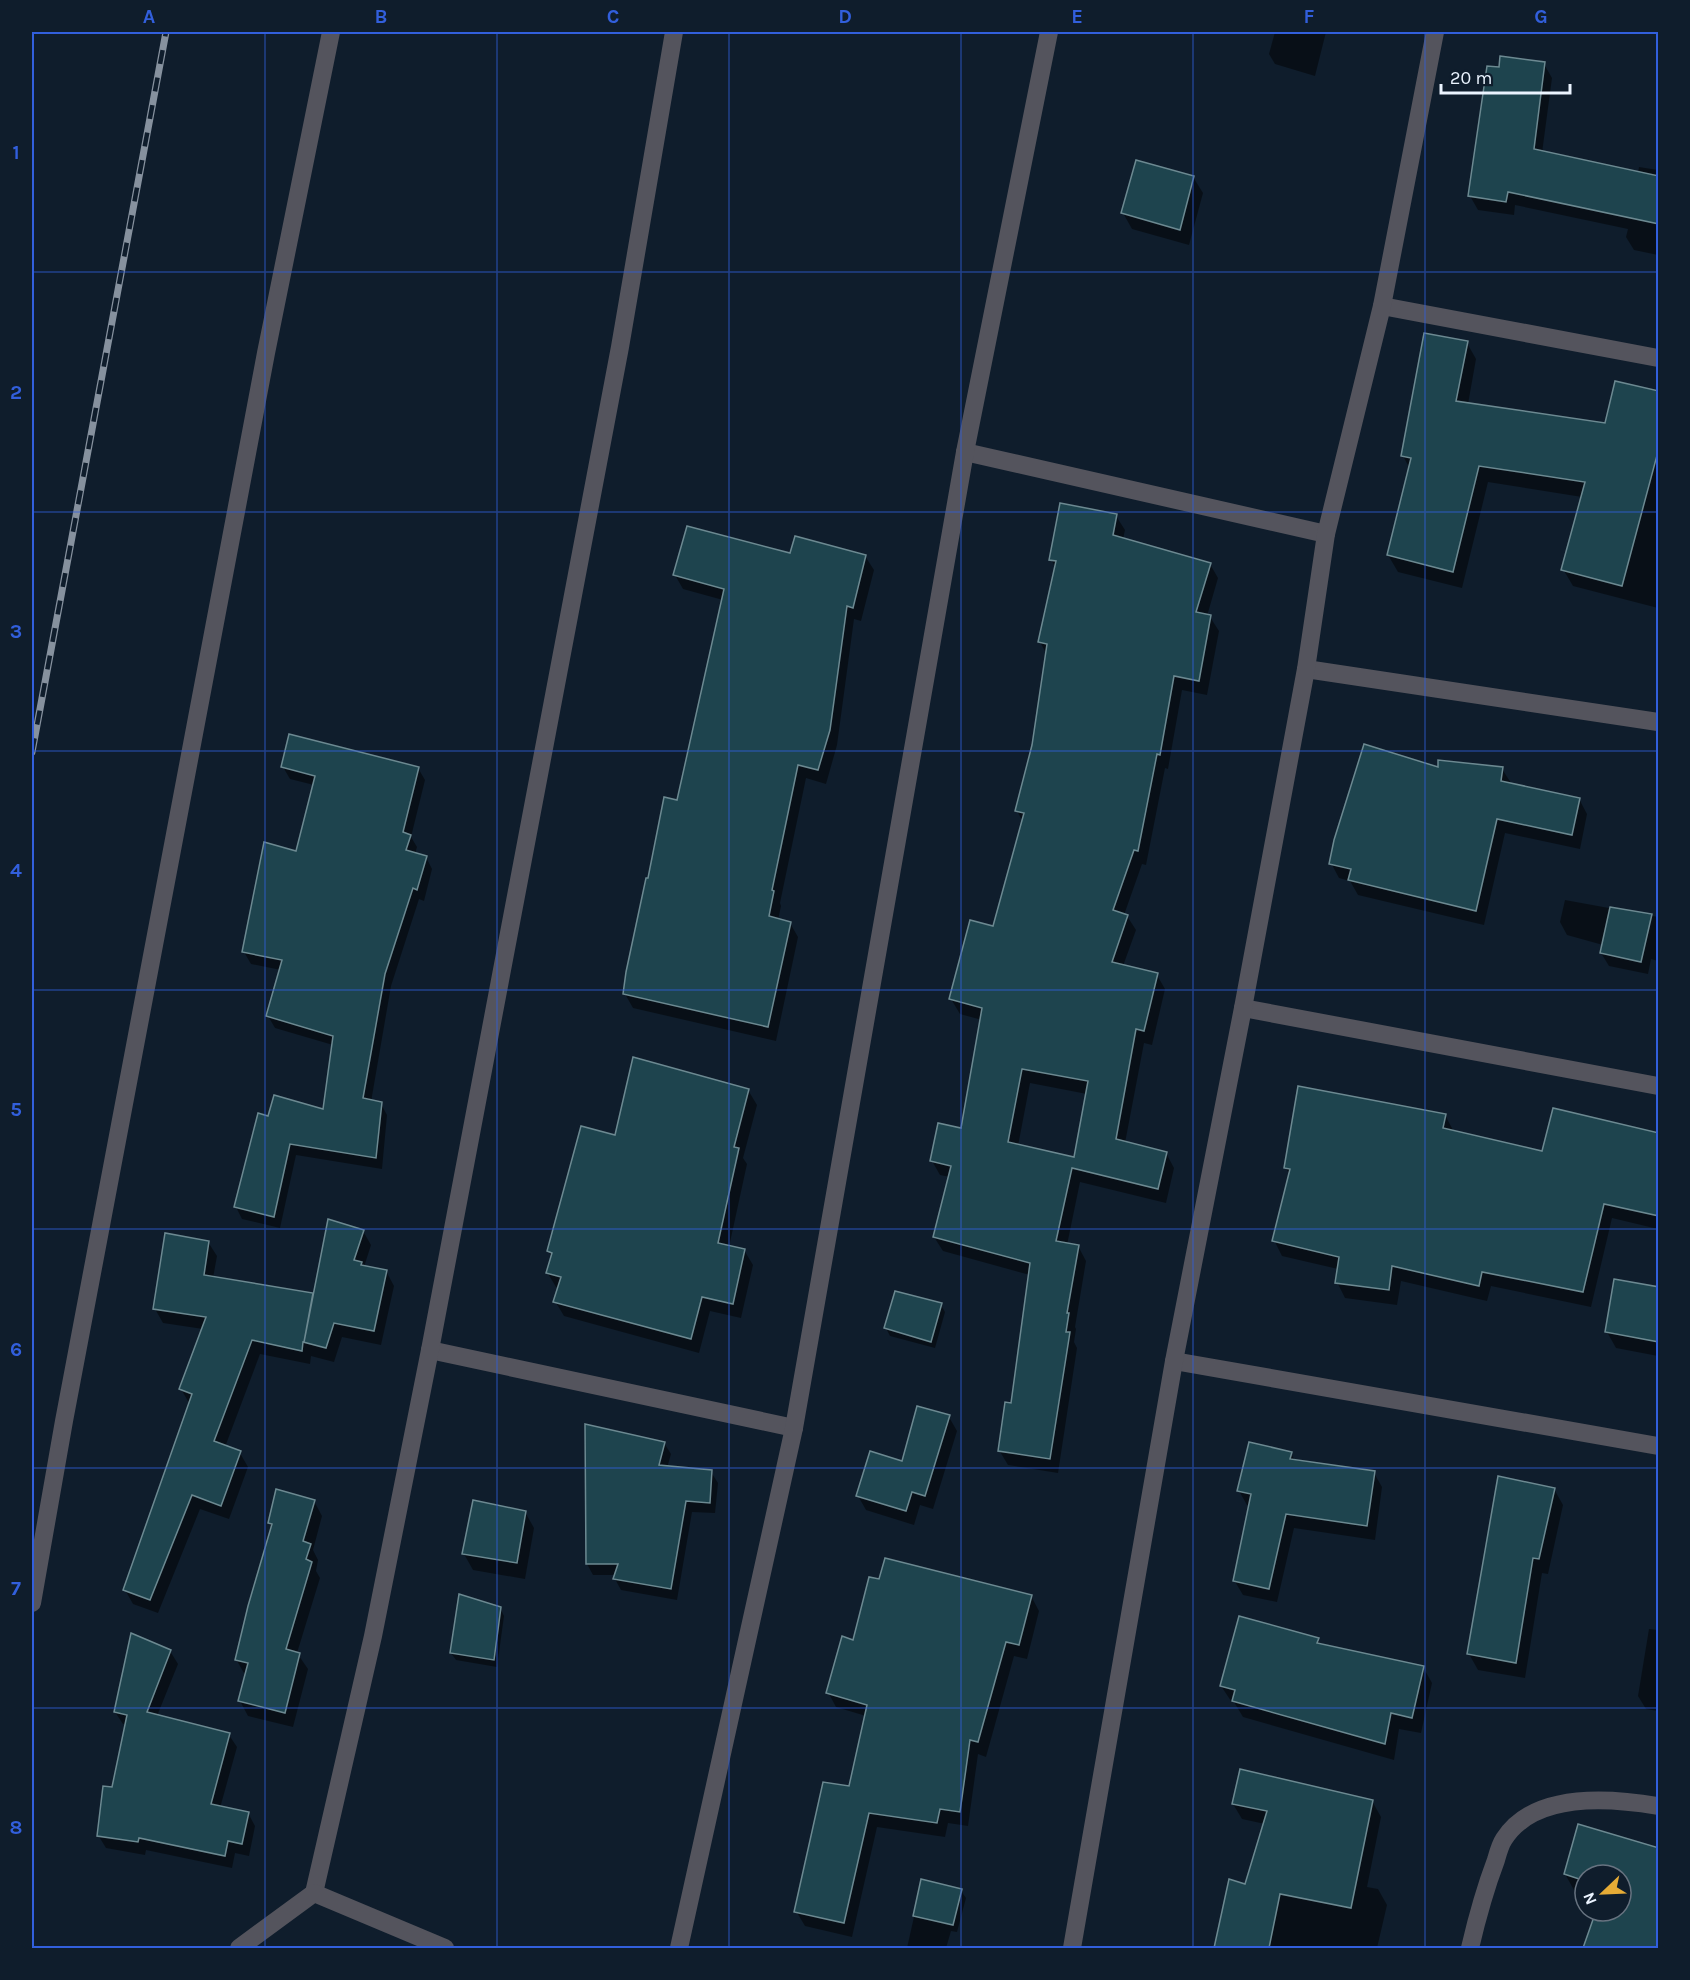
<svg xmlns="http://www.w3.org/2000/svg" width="1690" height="1980" font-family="Karla,sans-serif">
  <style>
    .shadow { fill: #0007; fill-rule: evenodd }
    .building { fill: #1e444e; stroke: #6c8991; stroke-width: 1.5; fill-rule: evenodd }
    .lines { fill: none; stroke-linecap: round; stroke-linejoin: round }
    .street { stroke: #54545d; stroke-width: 18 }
    .rail-casing { stroke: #86919e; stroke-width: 7 }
    .rail { stroke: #0f1d2c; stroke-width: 4.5; stroke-dasharray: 14; stroke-linecap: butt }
    .grid { fill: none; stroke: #325fdc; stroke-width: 1.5; stroke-opacity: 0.55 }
    .neatline { fill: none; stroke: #325fdc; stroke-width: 2 }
    .grid-label { font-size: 20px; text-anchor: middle; font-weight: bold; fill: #325fdc }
  </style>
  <rect width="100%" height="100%" fill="#0f1d2c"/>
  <!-- shadow -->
  <g class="shadow">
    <polygon points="1275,32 1326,32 1315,76 1275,64 1269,54"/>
    <polygon points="1544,64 1552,78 1542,153 1638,173 1639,167 1658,170 1658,164 1658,255 1634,250 1626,237 1628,229 1515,205 1514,215 1478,210 1470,196 1500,69"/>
    <polygon points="1193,177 1203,193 1189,245 1132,229 1123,213"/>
    <polygon points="1467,343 1476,359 1468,404 1606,425 1658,393 1658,608 1573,586 1563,569 1582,497 1488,482 1462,588 1398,572 1388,555 1410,469 1403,456"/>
    <path d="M1116,516l9,14 -2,9 87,25 8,14 -11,38 3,1 9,14 -12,64 -25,-5 -14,79 -3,-1 -19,97 -4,-1 -18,51 3,1 9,14 -13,36 34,9 8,14 -13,56 -8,-2 -19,100 41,10 8,15 -8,35 -86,-21 -13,63 11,1 8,15 -11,66 1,2 -2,13 3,6 -19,125 -50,-8 -9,-15 13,-45 18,-130 -87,-24 -9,-14 16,-60 -10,-2 -8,-14 31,-31 19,-110 -22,-6 -9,-15 43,-71 29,-106 -6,-11 17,-66 13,-90 -7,-13 16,-73 -5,-10zM1030,1083l57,11 -12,65 -57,-13z"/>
    <polygon points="791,555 865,556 874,570 861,621 854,619 837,745 826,784 806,778 780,903 781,906 778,920 790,923 798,937 776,1041 633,1008 625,994 678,801 723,600 683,589 675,575"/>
    <polygon points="283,767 418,768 425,780 411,837 417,847 415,854 426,857 432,869 424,901 419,899 391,986 371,1102 381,1104 387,1115 382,1169 296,1155 280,1228 242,1219 236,1207 269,1118 324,1111 333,1045 275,1028 268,1016 281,970 251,964 244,952 297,853 314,785 290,779"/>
    <polygon points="1439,769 1502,769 1511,783 1579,799 1587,814 1580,849 1505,833 1484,925 1358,895 1350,881 1339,878 1331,863"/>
    <polygon points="1565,900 1658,917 1658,961 1651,959 1648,974 1609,966 1601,953 1603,945 1567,935 1560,922"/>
    <polygon points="748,1090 757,1105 743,1158 747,1164 729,1247 744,1250 753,1265 741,1318 710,1311 699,1353 564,1316 555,1301 559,1288 556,1287 547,1272 552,1257 548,1251 616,1137"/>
    <polygon points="1445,1115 1454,1132 1658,1180 1658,1229 1612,1218 1591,1307 1491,1286 1487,1301 1401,1281 1397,1305 1345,1298 1337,1282 1338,1269 1282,1256 1274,1240 1290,1175 1285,1167"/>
    <polygon points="363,1231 371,1245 364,1267 386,1271 394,1286 381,1345 342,1337 334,1362 311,1356 310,1364 260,1354 225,1447 240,1453 248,1467 229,1519 200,1509 158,1613 133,1604 125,1590 189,1403 181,1389 203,1329 163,1323 155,1309 208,1242 217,1256 213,1278 312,1294 314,1298"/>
    <polygon points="1658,1288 1658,1356 1616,1348 1607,1332"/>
    <polygon points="941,1305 945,1312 935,1348 890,1336 886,1328"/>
    <polygon points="949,1417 957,1431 933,1509 920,1505 914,1525 866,1510 858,1496 903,1463"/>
    <polygon points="664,1443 671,1454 667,1468 711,1472 718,1483 715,1513 692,1512 677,1600 621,1590 615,1579 616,1575 593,1575 587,1564"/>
    <polygon points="1291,1453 1295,1461 1374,1473 1382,1487 1375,1540 1294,1528 1277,1602 1243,1595 1234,1580 1250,1506 1247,1505 1239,1491"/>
    <polygon points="1554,1489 1563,1505 1548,1574 1542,1573 1525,1678 1478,1670 1469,1654"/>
    <polygon points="314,1501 322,1516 313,1550 318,1560 316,1571 320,1578 297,1653 308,1669 293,1727 248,1716 240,1701 245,1675 236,1659 272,1528 269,1523"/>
    <polygon points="525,1512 534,1528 525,1579 473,1570 464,1554"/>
    <polygon points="1031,1596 1039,1611 1027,1659 1014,1656 986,1757 978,1754 968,1826 948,1823 945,1837 877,1827 852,1937 805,1926 796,1911 850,1788 866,1716 836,1707 828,1692 854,1642"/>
    <polygon points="500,1608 504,1616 497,1667 456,1660 451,1653"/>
    <polygon points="1649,1629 1658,1630 1658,1711 1646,1709 1638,1696"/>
    <polygon points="1318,1640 1321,1646 1423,1667 1432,1683 1421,1733 1399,1729 1394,1760 1243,1717 1234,1702 1231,1701 1221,1686"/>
    <polygon points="170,1651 178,1664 157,1716 229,1735 237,1747 220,1808 248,1813 255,1826 249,1856 235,1853 232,1868 146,1850 145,1855 106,1848 98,1835 113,1789 127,1725 123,1724 115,1712"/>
    <polygon points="1372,1801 1381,1817 1367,1887 1378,1889 1387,1905 1377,1948 1216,1948 1230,1881 1246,1886 1265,1824 1242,1819 1233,1804"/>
    <polygon points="1658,1850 1658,1936 1654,1948 1585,1948 1598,1911 1621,1911 1621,1875 1585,1875 1585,1893 1574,1890 1565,1874"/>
    <polygon points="922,1881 961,1891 966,1898 957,1932 951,1931 946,1948 907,1948"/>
  </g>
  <!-- building -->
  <g class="building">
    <polygon points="1500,56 1545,62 1534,149 1659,176 1659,224 1508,192 1506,202 1468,196 1487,66 1499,67"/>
    <polygon points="1136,160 1194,176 1180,230 1121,213"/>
    <polygon points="1424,333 1468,341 1456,401 1605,423 1615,381 1659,391 1659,448 1622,586 1561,570 1585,482 1479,466 1453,572 1387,555 1411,458 1401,456"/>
    <path d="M1060,503l57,11 -4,21 98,28 -15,49 15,3 -12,66 -25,-5 -14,79 -3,-1 -19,97 -4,-1 -21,60 15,5 -16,47 46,11 -14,58 -8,-2 -20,110 51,13 -9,37 -86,-21 -16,73 23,4 -12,68h2l-3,19h4l-20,127 -52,-8 7,-49 6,1 19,-140 -97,-26 18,-71 -21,-5 8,-38 23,5 21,-120 -33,-9 21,-79 23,6 31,-113 -9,-2 17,-66 15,-101 -9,-2 18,-81 -7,-1zM1022,1069l66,12 -14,76 -66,-15z"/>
    <polygon points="687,526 790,553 795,536 866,555 853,608 847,606 830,730 818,770 798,765 772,890 774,891 769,916 791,922 768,1027 623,994 626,972 646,878 648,878 664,797 677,800 724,589 673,575"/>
    <polygon points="289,734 419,767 403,832 411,835 406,850 427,856 417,890 413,888 385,974 363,1098 382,1102 376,1158 290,1144 274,1217 234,1207 258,1113 268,1116 274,1095 323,1109 333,1036 266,1016 282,960 242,952 264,842 296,851 315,776 281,767"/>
    <polygon points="1364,744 1438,767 1438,760 1503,767 1501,781 1580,798 1572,835 1497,819 1476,911 1348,880 1351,869 1329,864 1334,840"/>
    <polygon points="1610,907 1652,914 1641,962 1600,953"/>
    <polygon points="633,1057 749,1089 734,1147 739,1148 718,1243 745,1249 733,1304 702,1297 691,1339 553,1302 561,1277 546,1273 552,1253 547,1251 581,1126 615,1135"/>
    <polygon points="1298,1086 1446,1114 1443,1128 1542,1151 1553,1108 1659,1133 1659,1216 1604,1204 1583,1292 1482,1272 1479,1286 1392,1266 1389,1290 1335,1283 1339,1257 1272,1241 1290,1169 1284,1168"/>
    <polygon points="328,1219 364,1230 354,1260 362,1262 361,1265 387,1270 374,1331 334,1323 326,1348 303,1342 302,1351 252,1340 214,1441 241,1451 221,1506 192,1495 150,1600 123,1590 192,1394 179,1389 206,1317 153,1309 165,1233 209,1241 204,1275 313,1293 304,1342"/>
    <polygon points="1614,1279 1659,1287 1659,1342 1605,1332"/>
    <polygon points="895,1291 942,1303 931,1342 884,1328"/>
    <polygon points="917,1406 950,1415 925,1496 912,1492 906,1511 856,1496 870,1451 902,1461"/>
    <polygon points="585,1424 665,1442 659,1465 712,1470 710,1503 686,1501 671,1589 613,1579 618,1564 586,1564"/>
    <polygon points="1249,1442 1292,1452 1290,1459 1375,1471 1367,1526 1286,1514 1269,1589 1233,1581 1251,1494 1237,1491"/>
    <polygon points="1498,1476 1555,1488 1539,1559 1533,1558 1516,1663 1467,1654"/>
    <polygon points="276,1489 315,1500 303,1541 311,1544 306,1559 312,1562 286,1649 300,1653 285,1713 238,1701 248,1663 235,1660 248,1606 272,1524 268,1523"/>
    <polygon points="473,1500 526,1511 517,1563 462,1554"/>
    <polygon points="885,1558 1032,1595 1019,1645 1006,1642 978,1742 970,1740 960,1812 940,1809 937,1823 869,1813 844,1923 794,1912 823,1782 849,1786 867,1705 826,1693 842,1636 853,1640 869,1577 879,1579"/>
    <polygon points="459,1594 501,1607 494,1660 450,1653"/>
    <polygon points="1239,1616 1319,1638 1317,1643 1424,1666 1412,1718 1391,1713 1385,1744 1232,1701 1235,1690 1220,1686"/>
    <polygon points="131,1633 171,1650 147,1712 230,1733 211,1804 249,1812 242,1844 228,1841 225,1856 139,1838 138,1842 97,1836 103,1786 112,1787 127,1715 114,1712"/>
    <polygon points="1240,1769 1373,1800 1351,1908 1280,1894 1269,1948 1214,1948 1229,1879 1245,1884 1267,1811 1232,1804"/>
    <polygon points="1578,1824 1659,1848 1659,1948 1583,1948 1596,1911 1621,1911 1621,1875 1585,1875 1585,1881 1564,1874"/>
    <polygon points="921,1879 962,1889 953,1925 913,1916"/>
  </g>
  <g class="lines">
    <!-- street -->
    <g class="street">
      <polyline points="1382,306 1658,358"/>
      <polyline points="965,452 1326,534"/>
      <polyline points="1306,669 1658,722"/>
      <polyline points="1243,1008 1658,1086"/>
      <polyline points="430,1350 794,1428"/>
      <polyline points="1174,1361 1658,1446"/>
      <polyline points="32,1603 64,1421 266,353 331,32"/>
      <polyline points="314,1893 373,1636 430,1350 620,347 674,32"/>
      <polyline points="239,1948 314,1893 445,1948"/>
      <polyline points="679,1948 794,1428 965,452 1049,32"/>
      <polyline points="1072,1948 1174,1361 1243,1008 1306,669 1326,534 1382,306 1435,32"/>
      <path d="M1470,1948c7,-30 15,-59 26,-88 2,-7 4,-15 8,-21 31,-48 107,-41 154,-33"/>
    </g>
    <!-- rail casing -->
    <g class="rail-casing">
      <polyline id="rail" points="32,752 166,32"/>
    </g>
    <!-- rail -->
    <use href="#rail" class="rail"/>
  </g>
  <!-- grid -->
  <path class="grid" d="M265,32v1916M497,32v1916M729,32v1916M961,32v1916M1193,32v1916M1425,32v1916M32,272h1626M32,512h1626M32,751h1626M32,990h1626M32,1229h1626M32,1468h1626M32,1708h1626"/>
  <!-- border -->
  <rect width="1690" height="1980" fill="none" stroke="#0f1d2c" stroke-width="66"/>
  <!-- north arrow -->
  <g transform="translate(1603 1893) rotate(247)"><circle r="28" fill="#0f1d2c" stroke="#677380" stroke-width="1.5"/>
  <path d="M0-4.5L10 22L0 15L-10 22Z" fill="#e6ac36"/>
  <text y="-9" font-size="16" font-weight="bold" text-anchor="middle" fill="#ebf4ff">N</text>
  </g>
  <!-- scale -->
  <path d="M1441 84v9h129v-9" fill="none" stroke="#ebf4ff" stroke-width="3"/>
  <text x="1450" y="84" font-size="18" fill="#ebf4ff" stroke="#0f1d2c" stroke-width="4.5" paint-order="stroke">20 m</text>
  <rect x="33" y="33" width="1624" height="1914" class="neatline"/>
  <g class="grid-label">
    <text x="149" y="23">A</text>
    <text x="381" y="23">B</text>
    <text x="613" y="23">C</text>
    <text x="845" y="23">D</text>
    <text x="1077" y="23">E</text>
    <text x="1309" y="23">F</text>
    <text x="1541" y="23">G</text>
    <text x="16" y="159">1</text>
    <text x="16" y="399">2</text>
    <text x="16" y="638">3</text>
    <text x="16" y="877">4</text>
    <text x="16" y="1116">5</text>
    <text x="16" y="1356">6</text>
    <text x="16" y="1595">7</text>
    <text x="16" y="1834">8</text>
  </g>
</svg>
